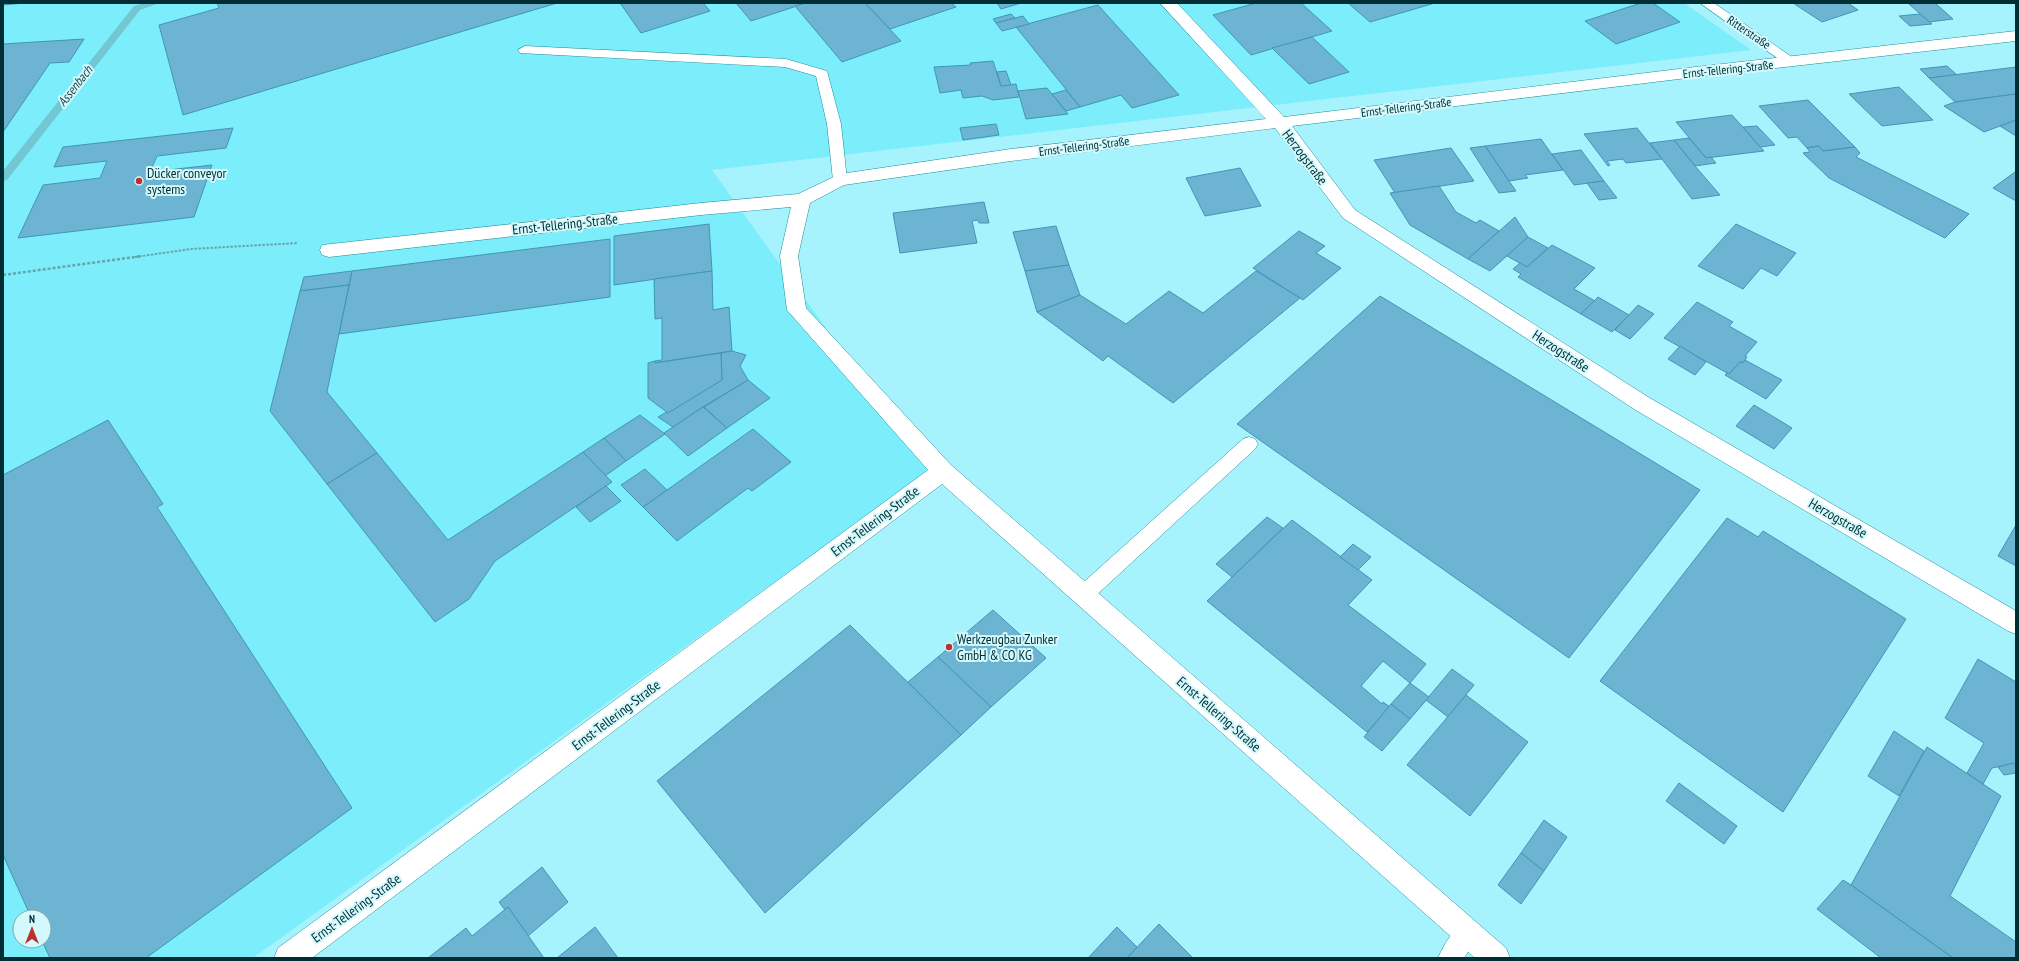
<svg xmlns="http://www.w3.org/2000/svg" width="2019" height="961" font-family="'PT Sans Narrow',sans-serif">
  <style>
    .built { fill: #7cedfb; fill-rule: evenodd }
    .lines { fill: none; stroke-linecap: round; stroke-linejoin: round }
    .stream { fill: #72c7d2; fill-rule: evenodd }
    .building { fill: #6cb4d2; stroke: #4096b6 }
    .service-casing { stroke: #1e8e9a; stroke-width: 1 }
    .minor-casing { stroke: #1e8e9a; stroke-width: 1 }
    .path-far1 { stroke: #65a5ae; stroke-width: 2; stroke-dasharray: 2.5 1.5; stroke-linecap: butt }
    .path { stroke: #65a5ae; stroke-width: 2.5; stroke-dasharray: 3 2; stroke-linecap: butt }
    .service { fill: #fff; fill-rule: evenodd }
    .minor { fill: #fff; fill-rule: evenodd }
    .poi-dot { fill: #be302e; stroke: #d4f9fd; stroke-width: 1.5 }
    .labels { text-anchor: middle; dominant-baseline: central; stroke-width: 4; stroke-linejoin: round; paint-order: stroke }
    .far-street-label { font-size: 12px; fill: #002e33; stroke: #d4f9fd }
    .far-water-label { font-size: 13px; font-style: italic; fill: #20484d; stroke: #d4f9fd }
    .street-label { font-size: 14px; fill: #002e33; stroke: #d4f9fd }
    .poi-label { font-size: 14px; fill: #002e33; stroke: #d4f9fd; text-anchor: start }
  </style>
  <rect width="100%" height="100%" fill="#a6f2fd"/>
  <!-- built -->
  <path class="built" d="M3,3h1681l67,47 -1039,120 217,301 -676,487h-250zM20,917h24v24h-24z"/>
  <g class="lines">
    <!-- stream -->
    <polygon class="stream" points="144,3 159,3 140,10 7,180 3,181 3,171 134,6"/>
  </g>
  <!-- building -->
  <g class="building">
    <polygon points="3,3 25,3 3,5"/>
    <polygon points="217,3 557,3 183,115 159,25 219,8"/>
    <polygon points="620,3 703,3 710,11 641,33"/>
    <polygon points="736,3 806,3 751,21"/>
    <polygon points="806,3 865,3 901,41 842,62 795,6"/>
    <polygon points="865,3 951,3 956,7 890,29"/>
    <polygon points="997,3 1021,3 1001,9"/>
    <polygon points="1256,3 1301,3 1332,31 1251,55 1213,15"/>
    <polygon points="1348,3 1435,3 1370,22"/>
    <polygon points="1641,3 1653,3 1680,22 1616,44 1585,21"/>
    <polygon points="1793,3 1848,3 1858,10 1822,22"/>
    <polygon points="1935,3 1953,19 1929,22 1909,4"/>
    <polygon points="1098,5 1179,95 1132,108 1121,95 1080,107 1016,27"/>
    <polygon points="1011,14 1015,18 996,23 993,19"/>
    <polygon points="1920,14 1932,24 1910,26 1899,16"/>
    <polygon points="1023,16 1029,24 1002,31 996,23"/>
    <polygon points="1312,37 1349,72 1309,84 1272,48"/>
    <polygon points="84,39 69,62 50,63 3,132 3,44"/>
    <polygon points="993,61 1001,86 1016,84 1019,97 993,100 982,96 963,98 961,90 940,93 934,67 971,65 970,63"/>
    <polygon points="1947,66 1957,75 1929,78 1920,69"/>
    <polygon points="2016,67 2016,94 1955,102 1929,78"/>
    <polygon points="1006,71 1011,85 1001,86 997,72"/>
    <polygon points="1899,87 1933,120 1882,126 1849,94"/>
    <polygon points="1047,88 1068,114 1026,119 1018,91"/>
    <polygon points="1066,90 1080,107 1066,111 1052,94"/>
    <polygon points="2016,94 2016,120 1984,132 1944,106 1955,102"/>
    <polygon points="1808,100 1855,147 1823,151 1819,146 1807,148 1797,137 1788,138 1759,106"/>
    <polygon points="1732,115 1764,151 1706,158 1676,122"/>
    <polygon points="2016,120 2016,136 2000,126"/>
    <polygon points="996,124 999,135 963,140 960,128"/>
    <polygon points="1757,126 1775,145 1760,147 1743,127"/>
    <polygon points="233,128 226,148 157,156 150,172 212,165 194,217 18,238 43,185 100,178 107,161 54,167 63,147"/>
    <polygon points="1637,128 1662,159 1626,163 1623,159 1607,161 1610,165 1608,166 1584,134"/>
    <polygon points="1689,138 1706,158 1711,157 1716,163 1695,166 1674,140"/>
    <polygon points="1541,139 1563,170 1525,175 1528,178 1509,181 1485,146"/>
    <polygon points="1674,140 1695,166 1720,195 1692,199 1650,143"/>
    <polygon points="1485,146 1509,181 1516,191 1499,193 1470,148"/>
    <polygon points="1819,146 1823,151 1855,147 1860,153 1856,157 1969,214 1945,238 1829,178 1803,153 1810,152 1807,148"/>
    <polygon points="1451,148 1474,181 1395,193 1374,160"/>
    <polygon points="1581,150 1604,181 1574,185 1552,154"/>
    <polygon points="1240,168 1261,206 1205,216 1186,178"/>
    <polygon points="2015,172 2016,173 2016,201 1993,188"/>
    <polygon points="1604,181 1617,198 1599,200 1587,183"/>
    <polygon points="1439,186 1456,212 1476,223 1480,220 1499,231 1468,259 1410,225 1390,193"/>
    <polygon points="984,202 989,223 979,223 978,220 972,221 977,243 900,253 893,213"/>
    <polygon points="1515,217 1528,237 1490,271 1468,259"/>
    <polygon points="709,224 712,271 614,285 614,236"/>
    <polygon points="1736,224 1796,253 1777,276 1761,268 1743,289 1698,266"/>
    <polygon points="1056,226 1069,265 1025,271 1013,232"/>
    <polygon points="1299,231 1325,246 1316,253 1341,268 1303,300 1253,268"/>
    <polygon points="1528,237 1548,248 1527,267 1507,256"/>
    <polygon points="610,239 610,297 339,334 352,271"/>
    <polygon points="1552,245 1595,268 1574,289 1595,301 1581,314 1518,277 1521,274 1513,269 1520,263 1527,267"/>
    <polygon points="1069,265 1080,295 1037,312 1025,271"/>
    <polygon points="352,271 349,285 300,291 304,277"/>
    <polygon points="712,271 713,310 729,307 732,351 655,363 655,361 662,360 662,318 655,319 654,279"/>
    <polygon points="1256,271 1300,298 1173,403 1108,356 1103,361 1037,312 1080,295 1126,324 1169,291 1203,313"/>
    <polygon points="349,285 327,392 377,453 327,484 270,411 300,291"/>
    <polygon points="1380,296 1700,490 1569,658 1237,424"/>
    <polygon points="1598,297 1629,315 1612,332 1581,314"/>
    <polygon points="1697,302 1733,322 1729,326 1757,342 1745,356 1747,357 1743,363 1740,362 1729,374 1664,338"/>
    <polygon points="1638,305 1654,314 1630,339 1615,330"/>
    <polygon points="1680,346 1706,362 1695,375 1668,359"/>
    <polygon points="732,351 746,355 740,366 748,380 703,407 673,427 658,417 722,380 721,353"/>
    <polygon points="721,353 722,380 668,413 648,398 648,363 655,361 655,363"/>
    <polygon points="1745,360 1782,380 1766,399 1725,375 1727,373 1729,374 1740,362 1743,363"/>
    <polygon points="748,380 770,398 727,428 704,407"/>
    <polygon points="1754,405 1792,428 1774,449 1736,426"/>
    <polygon points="703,407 727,428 688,456 664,433"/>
    <polygon points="640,415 665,434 626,461 604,438"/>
    <polygon points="108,420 163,504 157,507 352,808 146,958 50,958 42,941 44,941 44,917 31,917 3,855 3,475"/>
    <polygon points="753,429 791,462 752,491 748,488 677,541 643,507"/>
    <polygon points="604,438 626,461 605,476 583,452"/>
    <polygon points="583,452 612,482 495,561 469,599 435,622 327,484 377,453 448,540"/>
    <polygon points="645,469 667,490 643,507 621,485"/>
    <polygon points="606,486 621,501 590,522 576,507"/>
    <polygon points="1267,517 1283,528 1232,577 1216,564"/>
    <polygon points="1727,518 1758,537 1763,531 1906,619 1783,812 1600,681"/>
    <polygon points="1292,520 1372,580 1348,605 1426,664 1410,683 1383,661 1361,686 1382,704 1383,702 1390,707 1367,732 1207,601"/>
    <polygon points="2016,525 2016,566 1998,556"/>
    <polygon points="1353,544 1371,557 1358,570 1340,557"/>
    <polygon points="993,610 1046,658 991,707 938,657"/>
    <polygon points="850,625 961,735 765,913 657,781"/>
    <polygon points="938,657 991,707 961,735 908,682"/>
    <polygon points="1978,659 2016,682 2016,763 1992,768 1983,784 1967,773 1984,743 1945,718"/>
    <polygon points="1452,669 1474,685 1448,717 1426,700"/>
    <polygon points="1410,683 1429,697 1410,719 1391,704"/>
    <polygon points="1466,695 1528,742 1470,816 1407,765"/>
    <polygon points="1391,704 1410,719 1382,751 1364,737"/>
    <polygon points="1894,731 1924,751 1899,796 1868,776"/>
    <polygon points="1927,747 2001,796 1950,896 2016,942 2016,958 1953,958 1851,885"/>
    <polygon points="2013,763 2016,767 2016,773 2004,775 1998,767"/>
    <polygon points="1679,783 1737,826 1724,844 1666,801"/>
    <polygon points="1544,820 1567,837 1544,871 1521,853"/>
    <polygon points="1521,853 1544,871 1521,904 1498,885"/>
    <polygon points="542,867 568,902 528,936 508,907 505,910 499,902"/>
    <polygon points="1843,880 1851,885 1953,958 1881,958 1817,909"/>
    <polygon points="508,907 544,958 428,958 466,928 472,936"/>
    <polygon points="1159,924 1193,958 1127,958"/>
    <polygon points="595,927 618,958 557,958"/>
    <polygon points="1117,927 1137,947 1127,958 1088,958"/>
  </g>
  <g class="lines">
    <!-- service casing -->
    <g class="service-casing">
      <g id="service">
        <polygon points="1700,3 1714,3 1799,62 1797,65 1787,65"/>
        <polygon points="525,46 786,59 827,71 841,124 847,180 845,183 840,185 835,183 833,180 827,124 816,76 785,67 520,53 518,50"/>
        <polygon points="1249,437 1255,439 1258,444 1255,449 1090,601 1083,603 1076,601 1073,595 1076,589 1243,439"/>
        <path d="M1468,921l8,4 4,8 -16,25h-26c6,-14 16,-31 30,-37z"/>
      </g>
    </g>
    <!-- minor casing -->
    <g class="minor-casing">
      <polygon id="minor" points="1160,3 1177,3 1284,117 1687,68 2016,31 2016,41 1687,78 1292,126 1355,210 1648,397 2016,611 2016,634 2008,631 1634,409 1343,218 1275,128 1011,161 844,185 810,203 798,256 806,308 951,465 1506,948 1510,958 1475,958 942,484 312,958 274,958 278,948 928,470 787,310 780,256 791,207 701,215 329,257 322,255 320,250 322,245 701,203 798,194 840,174 1011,149 1266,119"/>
    </g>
    <!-- path-far1 -->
    <polyline class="path-far1" points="135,257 191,249 298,243"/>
    <!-- path -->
    <polyline class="path" points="3,275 142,256"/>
    <!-- service -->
    <use href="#service" class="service"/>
    <!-- minor -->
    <use href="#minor" class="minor"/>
  </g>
  <!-- markers -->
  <g class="poi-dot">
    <circle cx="139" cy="181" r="4"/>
    <circle cx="949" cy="647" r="4"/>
  </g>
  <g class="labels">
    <!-- far-street labels -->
    <g class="far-street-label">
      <text transform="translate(1749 32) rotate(34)">Ritterstraße</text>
      <text transform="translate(1728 69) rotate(-6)">Ernst-Tellering-Straße</text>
      <text transform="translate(1406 107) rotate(-7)">Ernst-Tellering-Straße</text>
      <text transform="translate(1084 146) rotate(-7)">Ernst-Tellering-Straße</text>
    </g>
    <!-- far-water labels -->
    <g class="far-water-label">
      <text transform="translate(75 86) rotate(-52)">Assenbach</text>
    </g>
    <!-- street labels -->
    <g class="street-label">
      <text transform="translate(1305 157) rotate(53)">Herzogstraße</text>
      <text transform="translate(565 224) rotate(-6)">Ernst-Tellering-Straße</text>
      <text transform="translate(1561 351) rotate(33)">Herzogstraße</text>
      <text transform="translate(1838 518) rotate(30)">Herzogstraße</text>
      <text transform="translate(875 521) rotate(-37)">Ernst-Tellering-Straße</text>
      <text transform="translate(1219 714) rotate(41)">Ernst-Tellering-Straße</text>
      <text transform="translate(616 715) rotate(-37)">Ernst-Tellering-Straße</text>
      <text transform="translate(356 908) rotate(-36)">Ernst-Tellering-Straße</text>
    </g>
    <!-- poi labels -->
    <g class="poi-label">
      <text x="147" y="173">Dücker conveyor<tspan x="147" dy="16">systems</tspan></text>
      <text x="957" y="639">Werkzeugbau Zunker<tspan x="957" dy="16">GmbH &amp; CO KG</tspan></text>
    </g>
  </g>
  <!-- border -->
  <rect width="2019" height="961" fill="none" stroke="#002e33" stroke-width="8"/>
  <!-- north arrow -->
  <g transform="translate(32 929)"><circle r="19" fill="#d4f9fd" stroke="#7fa8ac"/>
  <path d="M0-3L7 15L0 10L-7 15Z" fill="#be302e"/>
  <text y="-6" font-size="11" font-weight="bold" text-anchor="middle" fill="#002e33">N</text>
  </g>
</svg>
